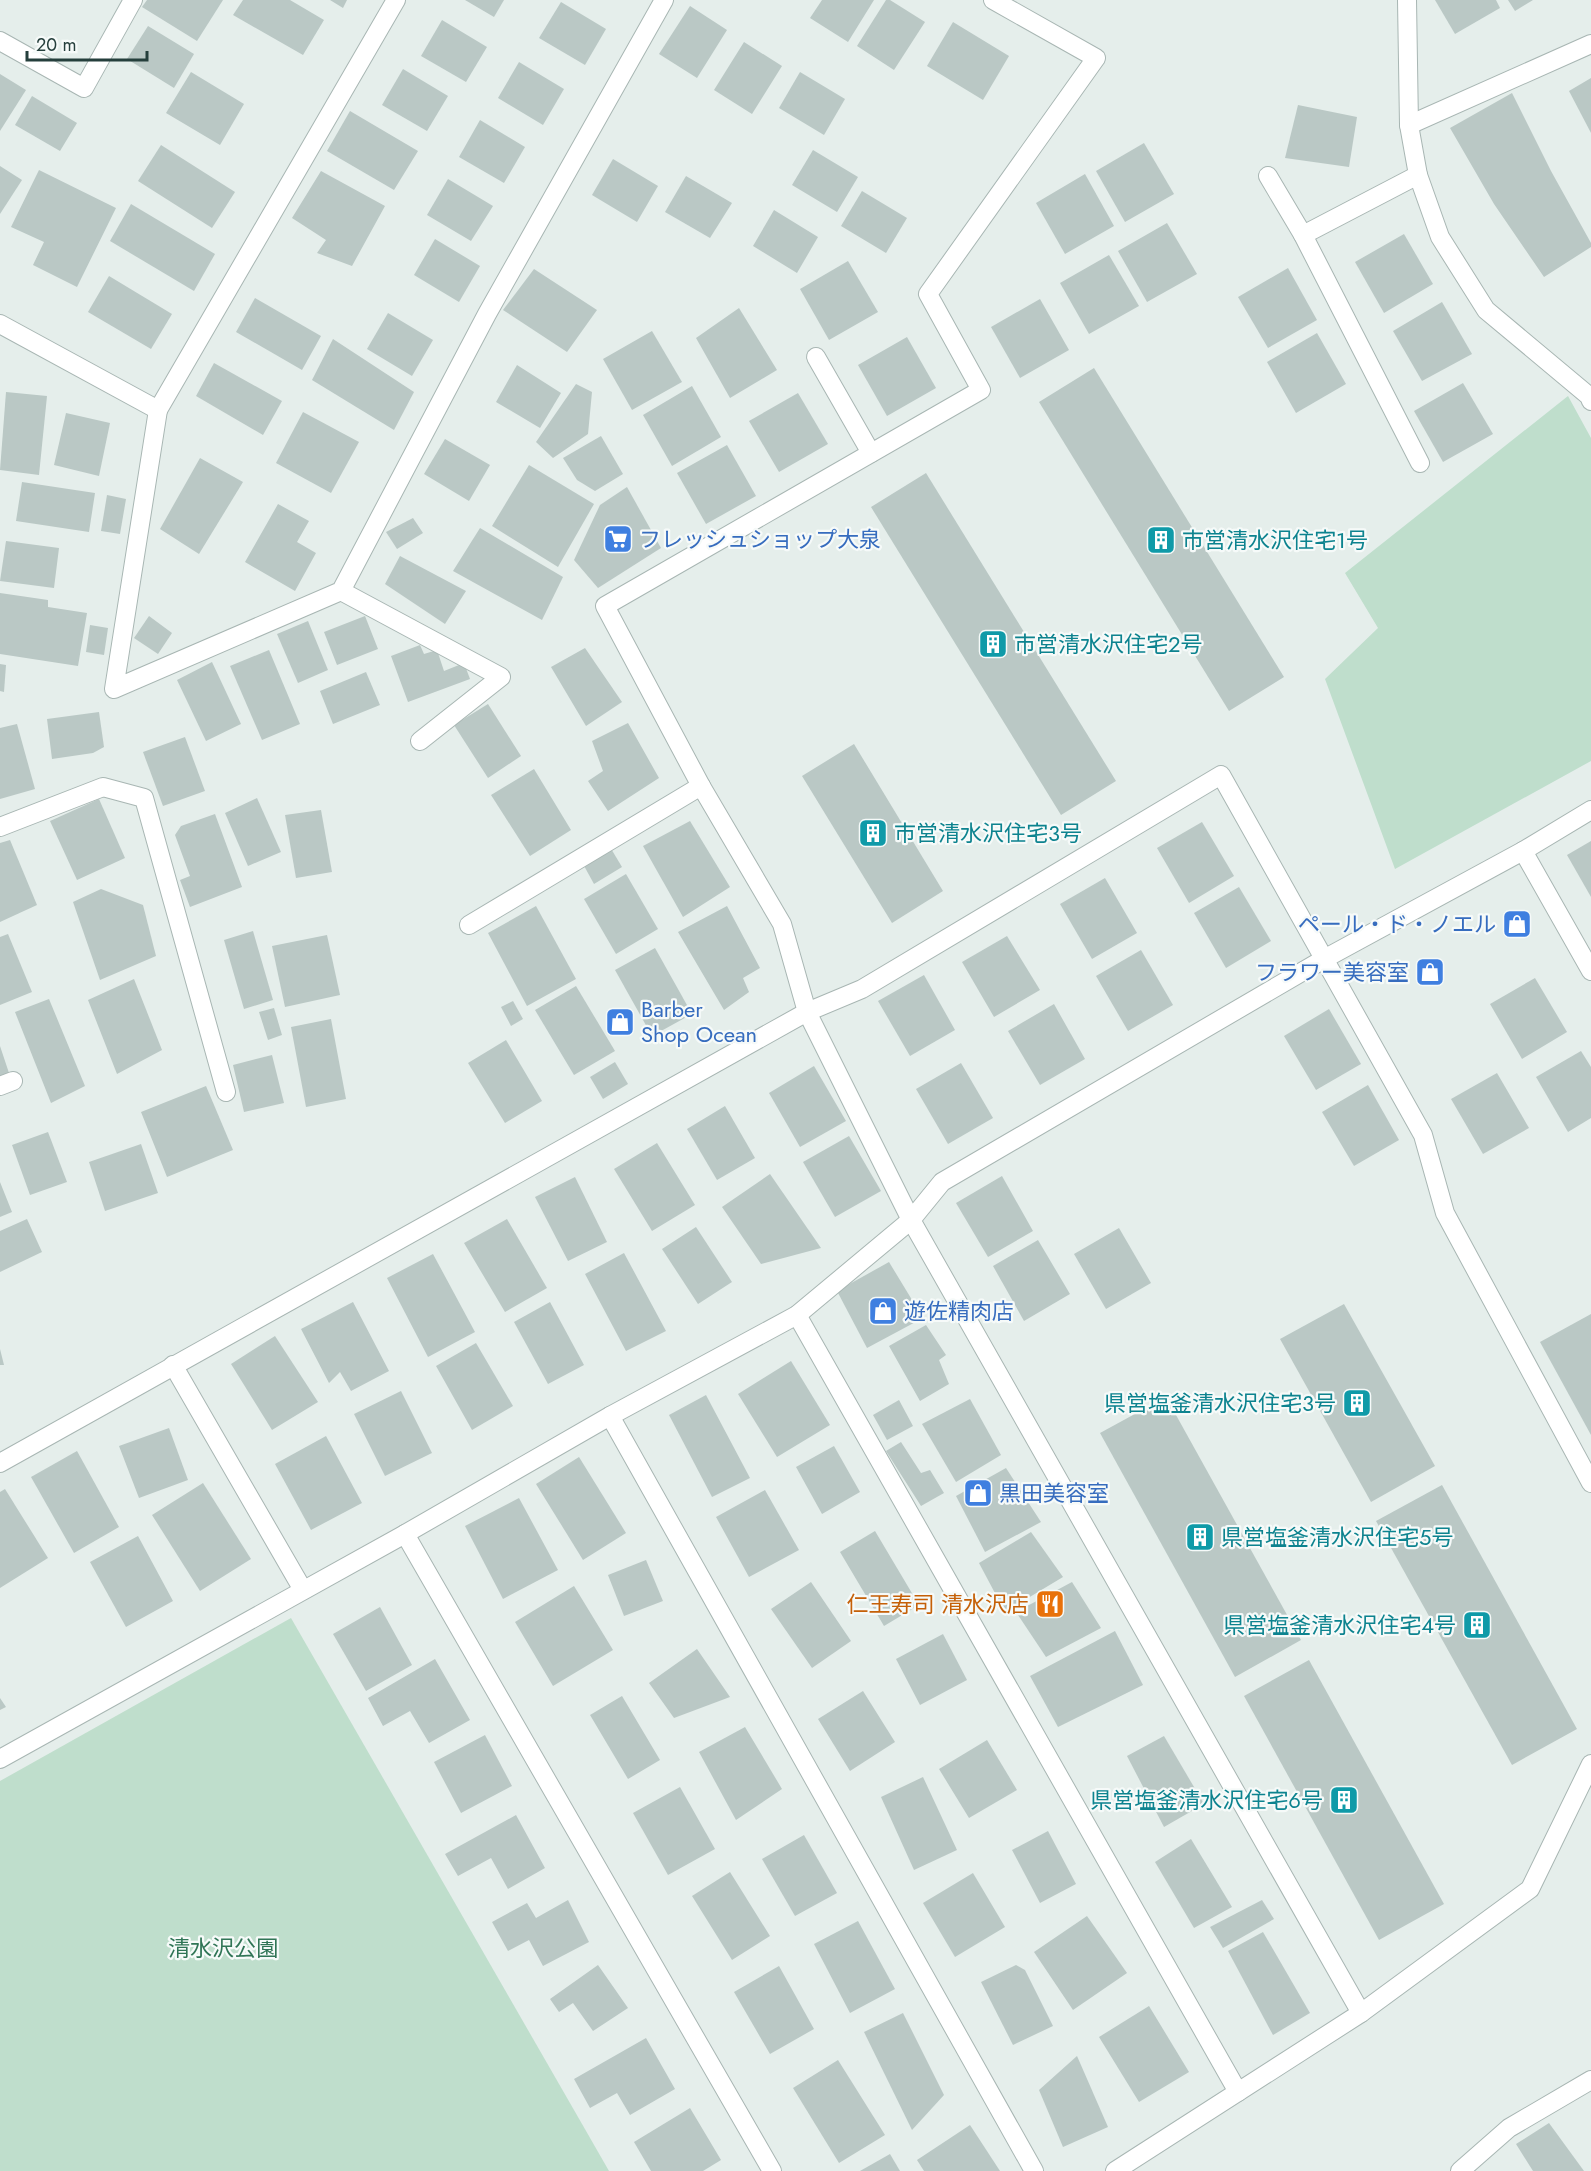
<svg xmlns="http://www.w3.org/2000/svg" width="1591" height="2171" font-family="Jost,'Noto Sans JP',sans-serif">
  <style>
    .green { fill: #bfdecc }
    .building { fill: #bac8c5 }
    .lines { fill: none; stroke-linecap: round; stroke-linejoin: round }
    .minor-casing { stroke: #a8b6b3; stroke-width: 20 }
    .minor { stroke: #fff; stroke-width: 18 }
    .labels { text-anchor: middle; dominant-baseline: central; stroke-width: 4.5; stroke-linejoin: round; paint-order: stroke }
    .shop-label { font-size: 22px; fill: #366cbe; stroke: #f6faf9; text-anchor: start }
    .culture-label { font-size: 22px; fill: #0d838f; stroke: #f6faf9; text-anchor: start }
    .food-label { font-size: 22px; fill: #c56008; stroke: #f6faf9; text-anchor: end }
    .park-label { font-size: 22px; fill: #307556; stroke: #f6faf9 }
  </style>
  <rect width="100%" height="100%" fill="#e5eeeb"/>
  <!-- green -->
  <g class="green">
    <polygon points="1568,396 1591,438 1591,761 1395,869 1325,679 1378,628 1345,573"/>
    <polygon points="291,1618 574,2110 609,2171 0,2171 0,1781"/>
  </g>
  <!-- building -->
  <g class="building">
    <polygon points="147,0 223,0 197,41 142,7"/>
    <polygon points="243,0 290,0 324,20 303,55 233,15"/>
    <polygon points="330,0 347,0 343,8"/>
    <polygon points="465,0 504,0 494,17"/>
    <polygon points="822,0 874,0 848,42 810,18"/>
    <polygon points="886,0 890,0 925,22 894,70 857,46"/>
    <polygon points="1435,0 1496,0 1500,8 1455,34"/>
    <polygon points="1508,0 1533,0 1515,11"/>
    <polygon points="561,2 606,29 585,65 539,38"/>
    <polygon points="690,6 727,30 697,78 659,54"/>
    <polygon points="442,20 487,47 466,82 421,56"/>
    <polygon points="953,22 1009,56 983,100 927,66"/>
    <polygon points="148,26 194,54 174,88 127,59"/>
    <polygon points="744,42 782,66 752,114 714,90"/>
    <polygon points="519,62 564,89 543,125 498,98"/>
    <polygon points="403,69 448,96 427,131 382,105"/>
    <polygon points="191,72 244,104 220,145 166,113"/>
    <polygon points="800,72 845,99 824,135 779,108"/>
    <polygon points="0,74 26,90 0,131"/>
    <polygon points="1591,78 1591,133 1569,91"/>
    <polygon points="1512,93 1551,171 1591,243 1591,247 1544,277 1494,204 1450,128"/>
    <polygon points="32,96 77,123 60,151 15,125"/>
    <polygon points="1298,105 1357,117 1349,167 1285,158"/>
    <polygon points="350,111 418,151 394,190 327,151"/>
    <polygon points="480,120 525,147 504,183 459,157"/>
    <polygon points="1144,143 1174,194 1125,222 1096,171"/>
    <polygon points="161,145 235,192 212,228 138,181"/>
    <polygon points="813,150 858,177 837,212 792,185"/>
    <polygon points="613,159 658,186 637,222 592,195"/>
    <polygon points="0,166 22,180 0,214"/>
    <polygon points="39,170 116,208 77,287 33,265 44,242 11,227"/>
    <polygon points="321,171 385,206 352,266 317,253 326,240 292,218"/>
    <polygon points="1085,174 1114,226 1065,254 1036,203"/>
    <polygon points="686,176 732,203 710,238 665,212"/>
    <polygon points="448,179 493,206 471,241 427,215"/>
    <polygon points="862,191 907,218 886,253 841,226"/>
    <polygon points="131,204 215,254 194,291 110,241"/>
    <polygon points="774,210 818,237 797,273 753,246"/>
    <polygon points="1167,223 1197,274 1147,302 1118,251"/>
    <polygon points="1404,234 1433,284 1384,313 1355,262"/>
    <polygon points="435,239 480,266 459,302 414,275"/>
    <polygon points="1109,255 1139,306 1089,334 1060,283"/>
    <polygon points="848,261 878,312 829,340 800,289"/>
    <polygon points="1288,268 1317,320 1268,348 1238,297"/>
    <polygon points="534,269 597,310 567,352 503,310"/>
    <polygon points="109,276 172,314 151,349 88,312"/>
    <polygon points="255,298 321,336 302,370 236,332"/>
    <polygon points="1040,299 1069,350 1020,378 991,327"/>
    <polygon points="1442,302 1472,354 1422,381 1393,331"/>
    <polygon points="739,308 777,370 730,398 696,338"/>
    <polygon points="388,313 433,340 412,376 367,349"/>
    <polygon points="652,331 682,382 632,410 603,359"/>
    <polygon points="1317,333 1346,384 1296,413 1267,362"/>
    <polygon points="907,337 936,388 887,416 858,365"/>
    <polygon points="333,339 414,392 394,430 312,380"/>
    <polygon points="214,363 282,401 263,435 196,396"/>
    <polygon points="517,365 561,393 540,428 496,402"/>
    <polygon points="1094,368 1284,677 1229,711 1039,402"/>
    <polygon points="1463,383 1493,434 1443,462 1414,411"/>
    <polygon points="576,384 592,392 588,434 553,458 536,442"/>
    <polygon points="692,386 721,437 672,466 643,415"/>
    <polygon points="6,392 47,396 39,475 0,470"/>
    <polygon points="798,393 828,444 779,472 749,421"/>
    <polygon points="303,412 359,442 331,493 276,463"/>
    <polygon points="66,413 110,423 99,476 54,465"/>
    <polygon points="601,436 623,474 595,491 577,480 563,458"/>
    <polygon points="445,439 490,465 469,501 424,474"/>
    <polygon points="727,445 756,496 706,524 677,473"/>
    <polygon points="200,458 243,482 199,554 160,529"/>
    <polygon points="529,465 594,504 558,567 492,526"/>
    <polygon points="926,473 1116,781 1061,815 871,507"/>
    <polygon points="22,482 95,493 89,532 16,521"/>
    <polygon points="627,487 661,548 598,588 574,560 600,505"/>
    <polygon points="107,495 126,499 120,534 101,531"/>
    <polygon points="278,504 309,521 297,542 316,553 295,591 245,562"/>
    <polygon points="413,518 423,533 397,549 386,532"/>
    <polygon points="480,528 563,577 542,620 453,571"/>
    <polygon points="6,541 59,548 54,588 0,581"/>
    <polygon points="400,556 466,591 445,624 385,584"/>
    <polygon points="0,593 48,600 48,607 87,613 78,666 0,654"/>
    <polygon points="149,616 172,633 158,654 134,638"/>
    <polygon points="365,616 378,649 337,665 324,632"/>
    <polygon points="308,621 328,670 298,683 277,634"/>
    <polygon points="90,625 108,628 104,655 86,652"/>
    <polygon points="420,645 424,654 437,650 444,671 464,663 470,679 408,702 391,656"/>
    <polygon points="585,648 622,702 586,726 551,667"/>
    <polygon points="269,650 300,724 262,740 230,666"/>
    <polygon points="212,662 241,724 206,741 177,680"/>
    <polygon points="0,664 6,665 4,692 0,691"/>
    <polygon points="366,672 380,705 333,724 320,691"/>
    <polygon points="488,704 521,756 488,778 454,725"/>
    <polygon points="99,712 104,747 93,753 52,759 47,719"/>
    <polygon points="628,723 659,778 608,811 588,781 603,771 592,741"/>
    <polygon points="17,724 35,789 0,799 0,728"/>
    <polygon points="185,737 205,791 163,806 143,752"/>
    <polygon points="854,744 943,891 892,923 802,776"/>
    <polygon points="534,769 571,830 530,856 491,795"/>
    <polygon points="257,798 281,852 248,866 225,813"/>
    <polygon points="99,799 125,858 77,880 50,821"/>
    <polygon points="321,810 332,872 296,878 285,815"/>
    <polygon points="215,814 242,887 190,907 180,880 190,876 175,835 181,826"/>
    <polygon points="690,821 730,887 683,917 643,846"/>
    <polygon points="1202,822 1234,876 1189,903 1157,848"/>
    <polygon points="10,840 37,905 0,922 0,843"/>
    <polygon points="1591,841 1591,897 1567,855"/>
    <polygon points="610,847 622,867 594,884 583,864"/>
    <polygon points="626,874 658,929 616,954 584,899"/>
    <polygon points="1105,878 1137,933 1092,959 1060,904"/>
    <polygon points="1239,887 1271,941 1226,968 1194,913"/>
    <polygon points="101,889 143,905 156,956 100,980 73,902"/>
    <polygon points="536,906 576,979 527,1006 488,933"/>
    <polygon points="727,906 760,968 743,978 749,992 724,1010 678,932"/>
    <polygon points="253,931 273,1000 244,1009 224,940"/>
    <polygon points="8,934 32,992 0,1005 0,937"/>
    <polygon points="327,935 340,995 285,1007 272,946"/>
    <polygon points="1007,936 1040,990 994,1017 962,962"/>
    <polygon points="655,948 692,1014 652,1036 615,970"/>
    <polygon points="1141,950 1173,1005 1128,1031 1096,976"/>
    <polygon points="924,975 955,1030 910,1056 878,1001"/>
    <polygon points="1535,978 1567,1032 1522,1059 1490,1004"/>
    <polygon points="134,979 162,1050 117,1074 88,1000"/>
    <polygon points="576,986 615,1051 574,1075 535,1010"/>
    <polygon points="49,999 85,1086 51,1103 15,1012"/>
    <polygon points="513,1001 523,1019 511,1026 501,1007"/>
    <polygon points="1054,1004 1085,1059 1040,1085 1008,1031"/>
    <polygon points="274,1008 282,1035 268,1040 259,1012"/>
    <polygon points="1329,1009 1361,1064 1316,1090 1284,1036"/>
    <polygon points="331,1019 346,1099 306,1107 291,1027"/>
    <polygon points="506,1040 542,1101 505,1123 468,1063"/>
    <polygon points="0,1046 9,1073 0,1076"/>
    <polygon points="1581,1051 1591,1067 1591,1118 1568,1132 1536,1077"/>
    <polygon points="272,1055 284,1103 244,1112 233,1065"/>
    <polygon points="615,1062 628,1084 603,1099 590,1077"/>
    <polygon points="961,1063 993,1118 948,1144 916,1089"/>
    <polygon points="814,1066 846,1121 800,1147 769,1093"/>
    <polygon points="1497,1073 1529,1128 1483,1154 1451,1099"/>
    <polygon points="1368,1085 1399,1140 1354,1166 1322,1112"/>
    <polygon points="206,1086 233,1150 167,1177 141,1112"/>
    <polygon points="725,1106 755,1158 717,1180 687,1129"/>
    <polygon points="48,1132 67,1182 30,1195 12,1145"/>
    <polygon points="849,1136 881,1191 835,1217 803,1162"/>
    <polygon points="657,1143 695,1205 652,1231 614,1169"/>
    <polygon points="141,1144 158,1193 105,1211 89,1162"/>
    <polygon points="770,1174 821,1248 761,1264 722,1207"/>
    <polygon points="1002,1176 1033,1231 988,1257 956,1203"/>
    <polygon points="575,1177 607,1242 568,1261 535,1197"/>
    <polygon points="0,1182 12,1212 0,1217"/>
    <polygon points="27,1219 42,1252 0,1272 0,1231"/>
    <polygon points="507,1219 547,1288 505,1312 464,1243"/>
    <polygon points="696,1227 732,1282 698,1304 662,1249"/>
    <polygon points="1119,1228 1151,1283 1106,1309 1074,1254"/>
    <polygon points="1038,1240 1070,1294 1024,1321 993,1266"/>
    <polygon points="624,1253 666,1331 626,1351 585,1274"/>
    <polygon points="433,1254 475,1332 428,1357 387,1278"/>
    <polygon points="889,1262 923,1318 867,1348 837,1291"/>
    <polygon points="353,1302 389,1371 351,1391 340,1372 329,1383 301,1329"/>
    <polygon points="550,1302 584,1365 548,1384 514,1322"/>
    <polygon points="1344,1304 1435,1466 1371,1502 1280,1339"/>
    <polygon points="1591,1314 1591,1435 1540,1342"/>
    <polygon points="926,1325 946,1355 939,1360 949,1384 920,1401 889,1346"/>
    <polygon points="275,1336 318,1402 272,1430 231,1364"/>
    <polygon points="476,1343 513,1406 472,1430 436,1366"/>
    <polygon points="0,1349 4,1365 0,1365"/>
    <polygon points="791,1361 830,1425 777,1457 738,1394"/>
    <polygon points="401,1391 432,1453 385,1476 354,1414"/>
    <polygon points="706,1395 750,1478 712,1497 669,1415"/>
    <polygon points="1166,1397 1301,1640 1235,1677 1100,1433"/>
    <polygon points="970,1399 1001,1455 956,1482 922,1424"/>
    <polygon points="899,1400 913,1426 887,1440 873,1415"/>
    <polygon points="169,1428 188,1480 139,1498 119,1446"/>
    <polygon points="326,1436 362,1503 311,1530 275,1464"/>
    <polygon points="901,1442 921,1473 930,1470 944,1493 921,1506 886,1451"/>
    <polygon points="834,1446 860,1492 822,1514 796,1467"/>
    <polygon points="77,1451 119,1527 74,1553 31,1477"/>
    <polygon points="579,1457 626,1533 583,1560 536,1484"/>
    <polygon points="1006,1468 1041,1522 985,1552 956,1496"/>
    <polygon points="203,1483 251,1559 200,1591 152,1515"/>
    <polygon points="1442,1485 1577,1729 1512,1765 1376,1521"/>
    <polygon points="5,1489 48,1558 0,1588 0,1492"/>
    <polygon points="765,1490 799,1550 749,1577 716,1517"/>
    <polygon points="519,1498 558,1570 503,1599 465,1526"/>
    <polygon points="875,1531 919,1605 884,1626 840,1552"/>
    <polygon points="1031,1532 1063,1577 1005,1612 979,1563"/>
    <polygon points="138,1536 173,1601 126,1627 90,1562"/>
    <polygon points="646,1560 663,1601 624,1616 608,1575"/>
    <polygon points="811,1582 851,1641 812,1668 771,1609"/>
    <polygon points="1072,1582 1101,1628 1046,1657 1016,1612"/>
    <polygon points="574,1586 613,1650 553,1686 515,1622"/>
    <polygon points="380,1607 412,1665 366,1691 333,1634"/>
    <polygon points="1115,1631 1143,1685 1058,1727 1030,1676"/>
    <polygon points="943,1634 967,1680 920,1705 896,1659"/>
    <polygon points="697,1649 730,1697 674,1718 649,1683"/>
    <polygon points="435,1659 470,1720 429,1743 410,1711 383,1726 368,1698"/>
    <polygon points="1309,1660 1444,1904 1379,1940 1244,1696"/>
    <polygon points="863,1691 895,1742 850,1771 818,1719"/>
    <polygon points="622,1696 660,1760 628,1779 590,1715"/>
    <polygon points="0,1698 6,1707 0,1710"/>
    <polygon points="745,1727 782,1789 736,1820 699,1752"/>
    <polygon points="485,1735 512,1786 461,1813 434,1762"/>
    <polygon points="1164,1736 1204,1804 1164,1827 1127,1756"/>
    <polygon points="987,1740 1017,1790 969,1818 939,1769"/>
    <polygon points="923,1777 957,1850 914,1870 881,1797"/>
    <polygon points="680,1787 715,1849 668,1875 633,1813"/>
    <polygon points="516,1815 545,1868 508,1889 491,1858 458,1876 445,1854"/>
    <polygon points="1048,1831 1076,1884 1040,1903 1012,1850"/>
    <polygon points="804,1835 837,1893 795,1916 762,1859"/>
    <polygon points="1191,1839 1232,1907 1194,1928 1155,1862"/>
    <polygon points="730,1872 770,1936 732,1960 692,1896"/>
    <polygon points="973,1873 1005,1927 955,1957 923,1903"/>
    <polygon points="568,1900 589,1942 543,1966 529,1940 508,1951 492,1922 527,1903 536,1918"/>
    <polygon points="1262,1900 1274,1919 1223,1948 1210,1927"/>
    <polygon points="1087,1916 1127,1973 1073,2010 1034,1952"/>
    <polygon points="858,1921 895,1989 850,2013 814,1944"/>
    <polygon points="1263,1932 1310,2013 1273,2035 1228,1951"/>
    <polygon points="598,1965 628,2008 593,2031 573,2003 559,2012 550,1999"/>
    <polygon points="1016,1965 1025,1970 1053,2026 1013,2045 981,1982"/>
    <polygon points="779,1966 814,2029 770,2054 734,1992"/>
    <polygon points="1149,2006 1189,2072 1139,2102 1099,2037"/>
    <polygon points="903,2013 944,2095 912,2130 864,2032"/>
    <polygon points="646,2038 675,2089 630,2115 617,2093 590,2108 574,2079"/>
    <polygon points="1077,2056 1108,2127 1063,2147 1039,2090"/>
    <polygon points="838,2060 885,2135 839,2163 793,2088"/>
    <polygon points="690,2108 721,2160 703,2171 651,2171 634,2142"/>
    <polygon points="1549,2123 1584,2171 1533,2171 1516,2144"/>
    <polygon points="970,2125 1000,2171 924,2171 917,2160"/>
    <polygon points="890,2154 900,2171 860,2171"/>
  </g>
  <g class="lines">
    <!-- minor casing -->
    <g class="minor-casing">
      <g id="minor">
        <polyline points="993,0 1096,58 928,294 981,390 605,606 701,786 782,924 807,1012 911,1220 1361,2013"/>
        <polyline points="1407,0 1409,125 1418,175 1440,237 1486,310 1589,396 1591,401"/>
        <polyline points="0,41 84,88 133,0"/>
        <polyline points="1409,125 1591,44"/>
        <polyline points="1268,176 1303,235 1418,175"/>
        <polyline points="1303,235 1420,463"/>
        <polyline points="0,324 158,410 114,689 341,591 487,314 664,0"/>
        <polyline points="816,357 871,453"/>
        <polyline points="158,410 396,0"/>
        <polyline points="341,591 501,677 420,741"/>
        <polyline points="0,827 103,787 144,798 226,1092"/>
        <polyline points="1523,851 1591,971"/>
        <polyline points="469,925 701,786"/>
        <polyline points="0,1086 13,1081"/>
        <polyline points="797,1315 1238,2092"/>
        <polyline points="173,1365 303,1590"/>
        <polyline points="610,1416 1034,2171"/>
        <polyline points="0,1463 807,1012 862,989 1221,775 1423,1135 1445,1213 1591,1483"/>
        <polyline points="405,1534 772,2171"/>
        <polyline points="0,1759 405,1534 610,1416 797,1315 911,1220 942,1182 1324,959 1523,851 1591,810"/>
        <polyline points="1115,2171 1361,2013 1530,1889 1591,1764"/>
        <polyline points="1460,2171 1509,2128 1591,2080"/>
      </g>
    </g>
    <!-- minor -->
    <use href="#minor" class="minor"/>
  </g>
  <!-- icons -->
  <defs>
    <g id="supermarket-square" transform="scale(1.5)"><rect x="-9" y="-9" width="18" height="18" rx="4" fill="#3f7fe0" stroke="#f6faf9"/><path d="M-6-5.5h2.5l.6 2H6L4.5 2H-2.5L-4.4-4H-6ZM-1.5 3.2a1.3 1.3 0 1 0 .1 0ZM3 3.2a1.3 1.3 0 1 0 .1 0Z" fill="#fff"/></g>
    <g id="building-square" transform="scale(1.5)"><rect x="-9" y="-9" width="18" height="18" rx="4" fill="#0f9aa8" stroke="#f6faf9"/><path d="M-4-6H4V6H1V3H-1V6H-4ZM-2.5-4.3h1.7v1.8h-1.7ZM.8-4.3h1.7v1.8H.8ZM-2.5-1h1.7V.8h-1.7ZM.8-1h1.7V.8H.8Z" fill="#fff"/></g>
    <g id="shop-square" transform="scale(1.5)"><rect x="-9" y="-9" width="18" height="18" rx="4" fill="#3f7fe0" stroke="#f6faf9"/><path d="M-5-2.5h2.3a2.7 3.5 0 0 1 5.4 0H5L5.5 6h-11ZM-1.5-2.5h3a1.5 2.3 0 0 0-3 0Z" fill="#fff"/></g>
    <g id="restaurant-square" transform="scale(1.5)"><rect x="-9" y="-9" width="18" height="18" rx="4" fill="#e8710a" stroke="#f6faf9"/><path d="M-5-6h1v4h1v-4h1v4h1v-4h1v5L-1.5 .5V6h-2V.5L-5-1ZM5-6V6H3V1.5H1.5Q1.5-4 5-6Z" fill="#fff"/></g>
  </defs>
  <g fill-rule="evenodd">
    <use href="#supermarket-square" x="618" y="539"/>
    <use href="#building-square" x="1161" y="540"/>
    <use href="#building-square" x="993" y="644"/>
    <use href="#building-square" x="873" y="833"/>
    <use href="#shop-square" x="1517" y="924"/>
    <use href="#shop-square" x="1430" y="972"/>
    <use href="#shop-square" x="620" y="1022"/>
    <use href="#shop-square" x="883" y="1311"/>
    <use href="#building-square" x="1357" y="1403"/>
    <use href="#shop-square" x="978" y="1493"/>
    <use href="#building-square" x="1200" y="1537"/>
    <use href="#restaurant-square" x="1050" y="1604"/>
    <use href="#building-square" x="1477" y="1625"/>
    <use href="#building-square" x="1344" y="1800"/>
  </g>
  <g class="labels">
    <!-- shop labels -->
    <g class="shop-label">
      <text x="639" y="539">フレッシュショップ大泉</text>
      <text x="1496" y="924" text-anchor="end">ペール・ド・ノエル</text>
      <text x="1409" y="972" text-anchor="end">フラワー美容室</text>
      <text x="641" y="1009">Barber<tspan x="641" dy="25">Shop Ocean</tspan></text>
      <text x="904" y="1311">遊佐精肉店</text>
      <text x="999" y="1493">黒田美容室</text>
    </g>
    <!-- culture labels -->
    <g class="culture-label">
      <text x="1182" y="540">市営清水沢住宅1号</text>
      <text x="1014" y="644">市営清水沢住宅2号</text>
      <text x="894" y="833">市営清水沢住宅3号</text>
      <text x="1336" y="1403" text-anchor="end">県営塩釜清水沢住宅3号</text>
      <text x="1221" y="1537">県営塩釜清水沢住宅5号</text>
      <text x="1456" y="1625" text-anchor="end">県営塩釜清水沢住宅4号</text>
      <text x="1323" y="1800" text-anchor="end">県営塩釜清水沢住宅6号</text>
    </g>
    <!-- food labels -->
    <g class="food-label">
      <text x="1029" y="1604">仁王寿司 清水沢店</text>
    </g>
    <!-- park labels -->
    <g class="park-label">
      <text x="223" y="1948">清水沢公園</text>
    </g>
  </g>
  <!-- scale -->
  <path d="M27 51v9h120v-9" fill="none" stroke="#253f3c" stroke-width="3"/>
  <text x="36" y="51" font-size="18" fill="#253f3c" stroke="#f6faf9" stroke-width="4.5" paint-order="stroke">20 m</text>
</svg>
